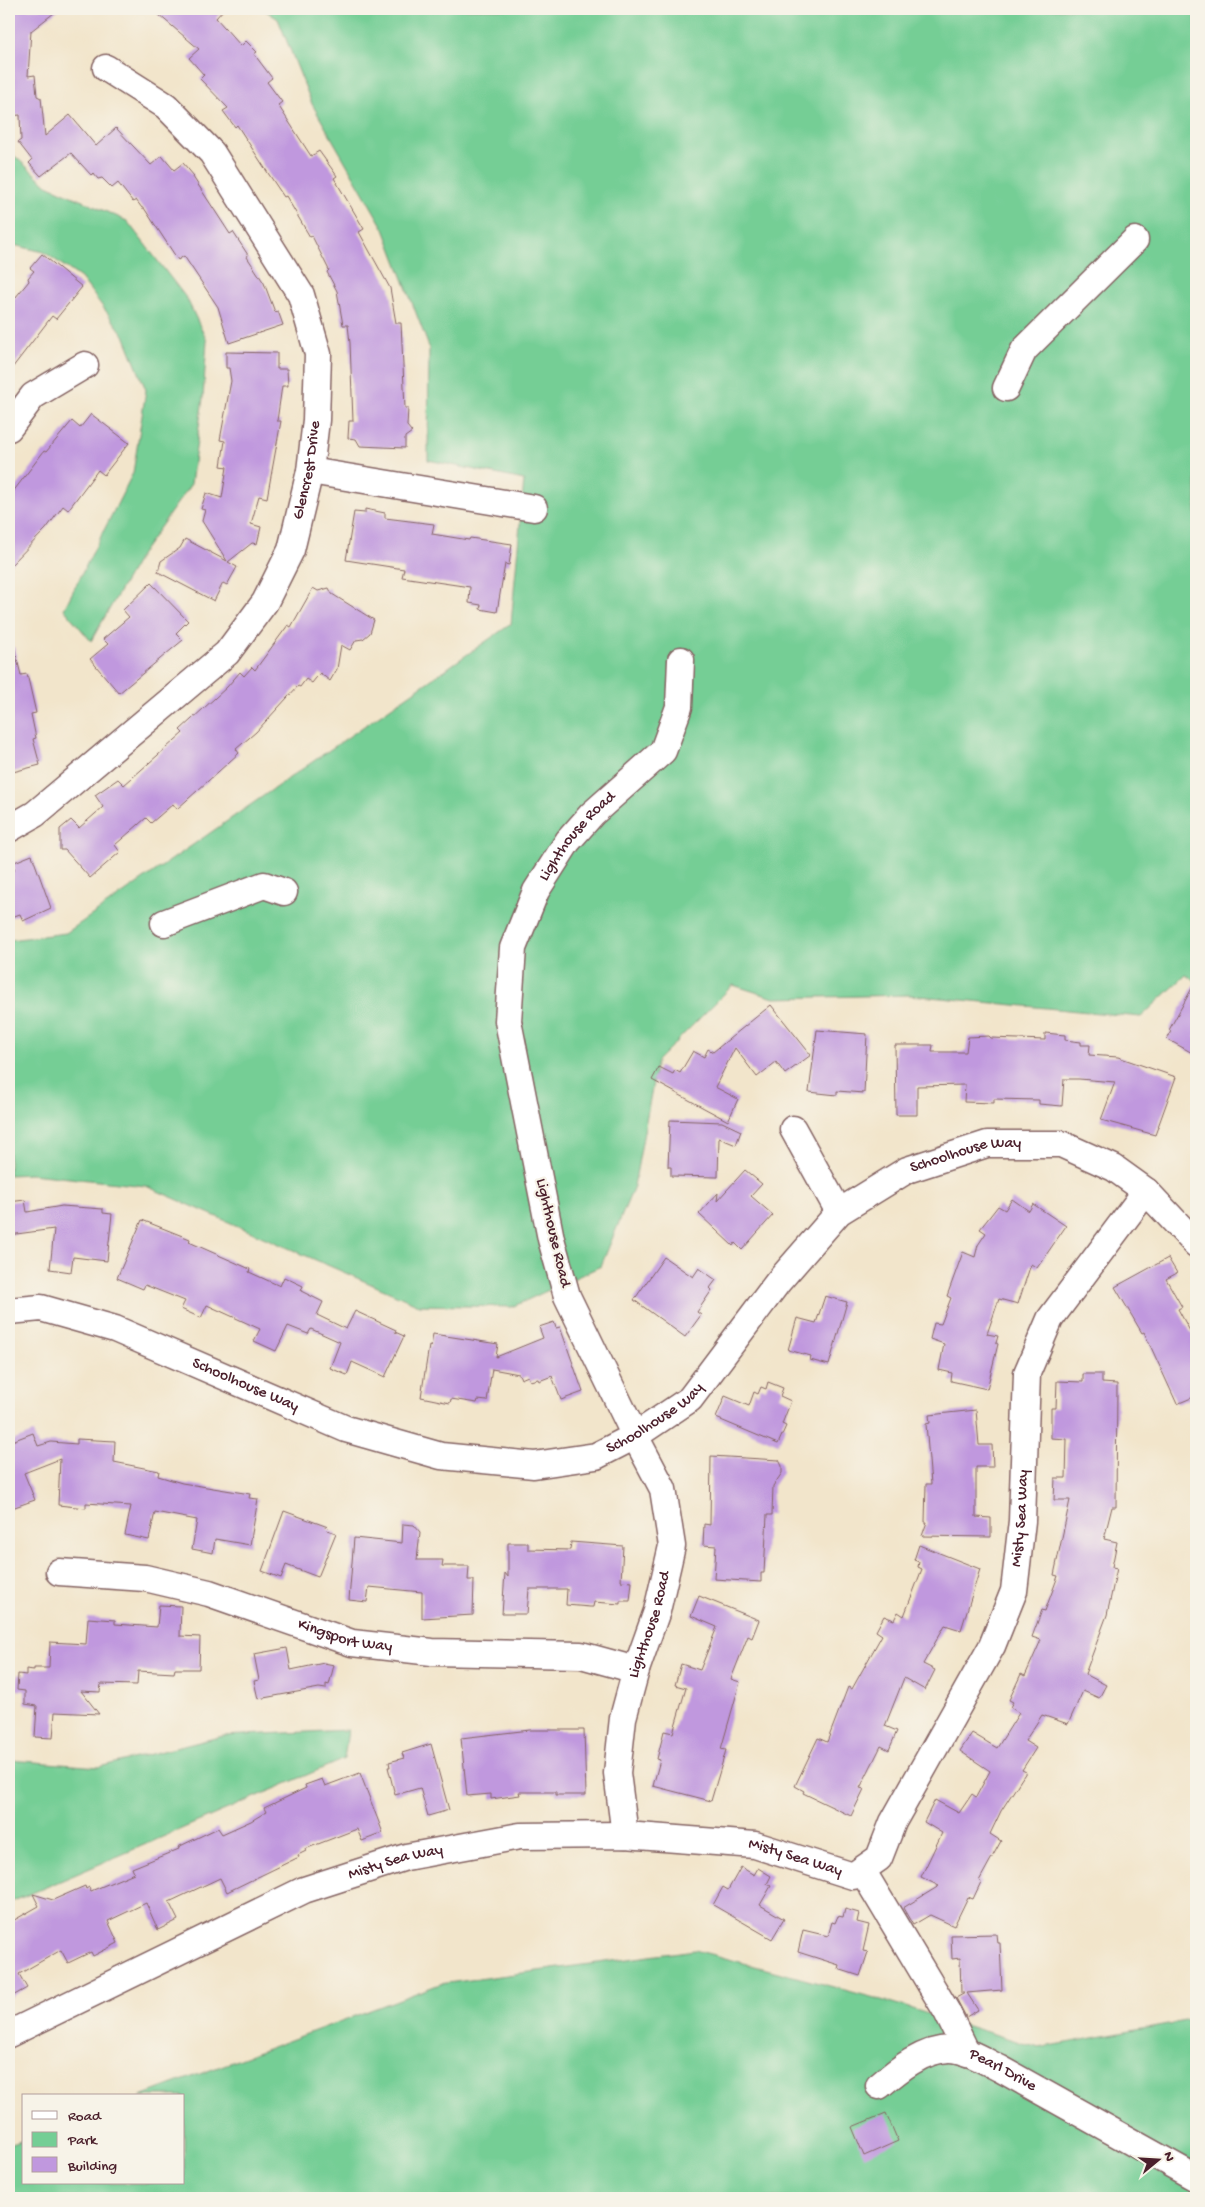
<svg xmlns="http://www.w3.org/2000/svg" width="1205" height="2207" font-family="'Gochi Hand',sans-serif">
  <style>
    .green { fill: #74ce95; stroke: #5f7660 }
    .building { fill: #c098de }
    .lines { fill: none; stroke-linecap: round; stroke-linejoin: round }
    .minor-casing { stroke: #856463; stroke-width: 29 }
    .minor { stroke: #fff; stroke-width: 26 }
    .labels { text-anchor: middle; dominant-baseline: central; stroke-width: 4.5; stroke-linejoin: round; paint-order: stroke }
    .street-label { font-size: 16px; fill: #4a1f2b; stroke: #f7f3e8 }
  </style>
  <rect width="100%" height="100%" fill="#f7f3e8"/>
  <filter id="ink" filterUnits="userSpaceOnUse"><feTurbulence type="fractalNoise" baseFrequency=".02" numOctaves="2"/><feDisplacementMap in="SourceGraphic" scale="10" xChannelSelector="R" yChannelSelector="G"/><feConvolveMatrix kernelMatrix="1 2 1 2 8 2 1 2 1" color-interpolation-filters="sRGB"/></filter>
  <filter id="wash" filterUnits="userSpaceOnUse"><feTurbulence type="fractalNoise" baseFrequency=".0096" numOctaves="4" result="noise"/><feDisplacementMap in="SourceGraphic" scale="20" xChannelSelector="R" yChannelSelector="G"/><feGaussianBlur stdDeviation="1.12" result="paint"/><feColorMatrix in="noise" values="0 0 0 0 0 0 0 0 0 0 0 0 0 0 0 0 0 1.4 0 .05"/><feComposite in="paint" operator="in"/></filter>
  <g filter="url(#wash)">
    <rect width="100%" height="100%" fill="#f2e5cb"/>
    <!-- green -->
    <g class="green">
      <polygon points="263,9 1196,9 1196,981 1186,975 1141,1017 909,995 774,998 733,985 657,1061 634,1186 601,1266 512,1307 419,1305 146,1186 31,1174 9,1175 9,940 66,933 511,624 524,480 428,460 429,347 384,229 312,104 278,19"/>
      <polygon points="9,151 47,185 127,221 187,299 207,341 203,398 191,484 141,554 91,641 64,609 133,473 146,390 124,335 81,278 44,252 9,244"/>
      <polygon points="348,1730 344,1759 9,1903 9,1760 99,1767 223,1736"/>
      <polygon points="695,1950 886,2001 1039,2048 1196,2019 1196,2198 9,2198 9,2145 24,2140 24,2183 184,2183 184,2096 141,2096 440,1984"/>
    </g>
    <g id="blocks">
      <!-- building -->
      <g class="building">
        <polygon points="9,9 59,9 31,31 28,76 35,75 37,96 41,98 45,136 70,115 96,146 116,128 151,165 162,156 174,170 183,163 194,176 193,177 230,234 233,232 248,255 247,257 264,283 275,312 278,311 283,325 229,343 218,307 184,256 178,260 144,208 142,208 136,200 133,202 118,183 112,188 102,178 98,179 93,173 91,175 71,153 41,176 29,163 32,160 18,142 21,140 20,115 9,116"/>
        <polygon points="152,9 224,9 216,18 241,46 246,41 257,52 254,54 272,78 267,82 282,102 278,105 311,156 319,151 337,176 334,178 364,229 359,232 390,288 396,323 401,323 405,408 408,408 407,426 412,432 405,437 405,448 360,446 356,439 348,438 349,421 353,421 350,343 348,325 343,325 337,291 327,272 329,270 312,236 310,237 286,196 284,197 268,173 237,125 235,127 223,111 228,108 200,79 204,75 189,58 199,49"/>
        <polygon points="42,254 82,287 56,319 52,316 9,372 9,293 15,298 29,281 28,278 34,271 30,268"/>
        <polygon points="226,352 277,353 277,369 287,369 288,386 282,386 277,421 281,421 267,498 259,496 251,524 261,527 257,544 252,543 228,562 237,567 227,585 223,583 214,601 158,572 161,561 180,548 185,539 227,561 202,521 205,510 201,509 206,493 222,498 227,467 221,466 225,441 220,440 231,381 229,368 226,368"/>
        <polygon points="91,414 129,443 104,475 98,470 68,510 63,506 46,529 9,567 9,497 44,451 46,452 72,421 80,428"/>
        <polygon points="365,509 385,513 385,518 434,524 432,534 469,540 470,538 512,544 509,565 505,564 497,612 480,609 481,605 469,603 470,587 402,577 404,569 346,560 354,512 365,513"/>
        <polygon points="151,583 188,621 176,633 183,640 119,693 90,659 108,644 103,639 129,617 123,610"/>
        <polygon points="313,588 318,591 329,588 332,594 374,620 370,633 363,639 356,640 350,650 341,645 337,669 330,681 320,673 312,683 306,679 300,687 298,686 256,732 236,749 239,753 177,809 173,804 151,823 146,818 115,845 120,852 90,878 65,850 60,850 60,829 71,820 79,828 103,807 95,795 118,779 124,785 183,733 180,730 227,687 240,672 244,676 252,667 255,670 288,625 291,627"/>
        <polygon points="9,647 14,647 21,675 27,674 36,713 31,714 36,738 33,739 40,765 9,773"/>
        <polygon points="32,855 51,908 23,921 20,914 9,918 9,872 15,870 12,863"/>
        <polygon points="1196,981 1196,1055 1167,1039 1171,1031 1169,1030"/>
        <polygon points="771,1005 811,1055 785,1074 776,1062 757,1077 735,1048 715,1087 738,1099 728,1121 652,1080 659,1067 673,1074 675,1070 680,1073 693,1051 704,1057 708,1049 713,1052"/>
        <polygon points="817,1030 867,1034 864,1093 837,1091 837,1095 809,1092"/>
        <polygon points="1045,1033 1065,1035 1065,1040 1081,1042 1081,1045 1090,1045 1089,1055 1118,1057 1176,1077 1155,1135 1101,1120 1115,1082 1079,1079 1064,1079 1062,1106 1039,1104 1039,1100 994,1099 994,1103 964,1102 965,1085 917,1086 917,1115 896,1115 895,1045 933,1045 932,1052 966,1052 968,1037 989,1036 991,1038 1045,1040"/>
        <polygon points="670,1120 722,1122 741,1131 736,1145 719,1138 718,1177 671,1176 671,1167 668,1167"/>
        <polygon points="745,1170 762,1184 751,1196 773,1215 742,1250 735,1243 733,1246 699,1214 718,1193 717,1201"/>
        <polygon points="1012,1199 1029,1211 1033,1204 1066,1226 1037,1268 1031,1264 1018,1304 999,1299 987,1334 998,1336 996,1343 998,1344 987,1389 951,1381 952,1373 939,1370 944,1344 930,1339 934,1323 941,1324 951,1298 947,1296 963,1252 975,1257 978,1245 986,1233 980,1229 998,1206 1005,1210"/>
        <polygon points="25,1200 27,1212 62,1206 103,1209 103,1213 112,1214 107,1261 73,1257 71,1272 50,1269 54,1229 9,1235 9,1202"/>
        <polygon points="142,1220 190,1239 189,1242 250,1269 249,1272 280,1286 284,1277 303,1286 301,1291 323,1302 317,1315 346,1329 355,1311 396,1330 395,1332 404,1336 385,1377 352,1362 347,1375 330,1368 340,1342 311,1329 308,1334 288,1326 276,1351 254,1341 260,1329 207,1305 201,1318 181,1309 185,1301 145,1285 143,1289 117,1278"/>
        <polygon points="664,1257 693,1277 699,1268 716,1280 710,1288 712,1290 697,1312 701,1315 685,1337 634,1300"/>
        <polygon points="1168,1258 1177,1273 1166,1279 1182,1307 1178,1309 1196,1342 1196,1396 1177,1404 1144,1332 1142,1333 1115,1287"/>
        <polygon points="825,1296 847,1302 829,1365 810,1360 811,1356 788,1350 797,1318 816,1323"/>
        <polygon points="554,1322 556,1328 560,1327 583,1392 561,1400 552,1376 539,1381 538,1379 530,1381 528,1376 521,1379 519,1374 492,1369 487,1401 478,1400 477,1403 451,1399 450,1403 421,1397 429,1346 431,1347 433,1334 498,1344 496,1357 543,1338 539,1327"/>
        <polygon points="1083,1374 1102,1374 1102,1383 1117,1384 1116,1507 1112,1507 1104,1539 1117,1542 1112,1567 1117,1568 1107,1615 1085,1674 1106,1685 1099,1698 1083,1691 1068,1724 1042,1715 1025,1741 1036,1748 1022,1770 1026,1772 1001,1811 990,1834 1001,1841 979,1881 981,1882 973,1899 968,1897 954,1926 930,1915 913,1925 903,1908 939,1886 921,1877 942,1833 924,1822 935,1800 959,1813 972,1794 976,1797 990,1771 960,1751 972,1733 997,1748 1019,1713 1010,1707 1013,1702 1009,1700 1021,1674 1025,1676 1041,1640 1032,1637 1042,1610 1045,1611 1058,1576 1054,1575 1070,1500 1054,1500 1055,1478 1066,1478 1067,1439 1051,1438 1051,1408 1056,1408 1057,1381 1083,1382"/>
        <polygon points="768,1382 783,1388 780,1396 791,1401 782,1424 786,1426 778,1444 716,1418 725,1396 749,1406 754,1392 758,1394 761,1387 766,1389"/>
        <polygon points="976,1410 979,1445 992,1445 993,1467 976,1467 976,1517 991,1518 991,1537 922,1536 927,1522 925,1522 926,1484 931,1484 926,1424 930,1423 929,1415"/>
        <polygon points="33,1433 38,1446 51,1442 77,1444 77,1439 115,1441 114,1462 159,1471 158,1476 182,1483 250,1494 249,1498 258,1499 250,1545 215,1539 213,1553 192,1549 197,1520 155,1512 149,1540 125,1535 131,1506 86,1503 86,1508 58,1505 60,1459 24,1473 35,1500 9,1509 9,1436 12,1441"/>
        <polygon points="711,1456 779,1460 782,1466 782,1473 773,1486 772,1515 767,1515 764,1573 761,1573 761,1582 714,1579 716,1546 703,1545 704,1524 710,1525"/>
        <polygon points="284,1511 328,1527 327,1530 336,1533 318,1577 286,1565 281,1578 262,1571"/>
        <polygon points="403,1524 414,1525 420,1532 417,1560 443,1560 442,1566 469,1566 468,1580 474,1580 473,1615 422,1618 422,1592 369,1587 367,1602 349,1600 354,1538 402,1543"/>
        <polygon points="571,1542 623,1546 621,1581 632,1582 630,1601 620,1601 620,1604 594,1602 593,1607 590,1607 566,1605 567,1589 529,1589 527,1614 502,1614 505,1573 508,1577 508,1543 528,1543 528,1549 570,1550"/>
        <polygon points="919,1545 980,1569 961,1630 945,1625 923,1664 935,1670 925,1690 904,1678 885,1726 897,1731 889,1750 881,1746 860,1788 864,1789 851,1816 803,1793 804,1791 795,1786 818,1738 827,1742 848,1687 852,1689 882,1635 876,1631 884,1616 894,1620 898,1612 904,1616 922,1569 918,1567 919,1562 914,1560"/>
        <polygon points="699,1596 759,1620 752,1638 748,1636 731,1679 740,1682 721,1749 726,1750 711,1801 653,1786 660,1760 657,1759 664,1731 673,1733 686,1688 675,1685 681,1664 700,1670 717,1627 691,1616"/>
        <polygon points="159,1605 181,1606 180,1636 200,1637 199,1669 175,1669 174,1673 138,1671 137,1685 101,1684 100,1692 81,1691 99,1714 55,1712 53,1738 35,1737 37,1706 25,1704 25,1691 17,1690 18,1674 26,1675 26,1669 34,1670 34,1668 49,1668 50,1642 86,1644 88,1618 115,1620 115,1624 157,1627"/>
        <polygon points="287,1648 291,1670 324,1663 334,1665 329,1685 326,1684 326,1689 319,1688 258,1699 254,1681 259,1680 254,1654"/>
        <polygon points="530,1730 584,1730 586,1795 556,1795 556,1792 519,1792 520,1795 491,1799 491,1794 467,1796 461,1738"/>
        <polygon points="431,1744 449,1810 428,1816 420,1788 395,1795 388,1767 390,1767 389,1762 404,1758 402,1753"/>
        <polygon points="360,1773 383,1833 362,1841 357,1829 305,1849 306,1851 298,1855 299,1857 227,1892 220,1878 169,1902 178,1920 158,1930 146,1903 108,1921 118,1943 93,1956 91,1952 68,1963 61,1950 19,1974 27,1988 9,1998 9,1923 39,1906 33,1894 53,1900 85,1886 86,1889 89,1887 91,1891 134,1873 132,1868 179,1849 178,1847 218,1828 222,1834 251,1821 266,1812 264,1808 306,1788 305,1785 322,1779 325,1786"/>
        <polygon points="741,1867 754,1875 758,1868 771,1876 767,1884 771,1886 760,1905 784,1919 772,1939 713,1905 723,1887 728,1890"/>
        <polygon points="845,1909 859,1913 857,1922 869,1925 863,1951 868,1952 860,1976 838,1969 839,1965 798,1952 803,1930 828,1936 832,1922 835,1923 838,1916 843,1917"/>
        <polygon points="996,1934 997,1943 1000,1943 1002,1990 967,1993 978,2010 966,2017 956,1998 965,1993 961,1993 960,1958 952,1959 951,1935"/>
        <polygon points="886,2113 898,2141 864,2156 852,2127"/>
      </g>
    </g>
  </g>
  <g filter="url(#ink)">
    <use href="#blocks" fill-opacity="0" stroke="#856463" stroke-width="1"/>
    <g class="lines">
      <!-- minor casing -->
      <g class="minor-casing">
        <g id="minor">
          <polyline points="1006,388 1024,350 1135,240"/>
          <polyline points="9,428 33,396 85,365"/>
          <polyline points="310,471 534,508"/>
          <path id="s1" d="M9,829l26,-15 192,-161 38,-51 26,-52 19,-79 6,-51 2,-66 -17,-59 -89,-142 -46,-47 -60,-38"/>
          <polyline points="164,923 264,885 284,892"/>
          <polyline points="793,1129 839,1212"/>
          <path id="s2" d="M9,1311l32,-3 74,21 231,100 95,27 93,9 62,-9 39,-20 55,-37 88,-117 61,-70 68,-42 80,-26h74l53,24 32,23 50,53"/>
          <path id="s3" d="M59,1572l86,6 64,15 143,50 80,9 149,3 55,15"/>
          <path id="s4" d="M625,1835l-8,-62 6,-55 13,-48 21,-59 15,-65 -9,-57 -28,-53 -68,-140 -16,-57 -43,-218 5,-73 23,-57 32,-50 24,-27 71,-63 16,-44 2,-47"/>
          <polyline points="862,1870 947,2012 967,2053"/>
          <path id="s5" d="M9,2034l295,-144 102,-33 114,-21 105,-1 130,10 98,31 26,-18 14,-36 99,-176 22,-55 8,-70 5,-148 23,-54 96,-128"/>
          <path id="s6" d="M879,2086c19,-16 44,-37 71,-37 17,0 36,13 51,20l195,109"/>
        </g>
      </g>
      <!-- minor -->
      <use href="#minor" class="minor"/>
    </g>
  </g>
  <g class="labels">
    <!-- street labels -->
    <g class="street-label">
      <text stroke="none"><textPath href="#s1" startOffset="484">Glencrest Drive</textPath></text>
      <text stroke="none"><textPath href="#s4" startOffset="1055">Lighthouse Road</textPath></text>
      <text stroke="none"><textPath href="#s2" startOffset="1106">Schoolhouse Way</textPath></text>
      <text transform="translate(552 1233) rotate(77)">Lighthouse Road</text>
      <text stroke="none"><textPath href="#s2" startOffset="251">Schoolhouse Way</textPath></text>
      <text stroke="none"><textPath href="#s2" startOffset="686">Schoolhouse Way</textPath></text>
      <text stroke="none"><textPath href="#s5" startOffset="1294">Misty Sea Way</textPath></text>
      <text stroke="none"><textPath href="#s4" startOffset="215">Lighthouse Road</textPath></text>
      <text stroke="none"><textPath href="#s3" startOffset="295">Kingsport Way</textPath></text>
      <text stroke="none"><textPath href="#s5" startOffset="829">Misty Sea Way</textPath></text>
      <text stroke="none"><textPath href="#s5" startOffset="424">Misty Sea Way</textPath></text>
      <text stroke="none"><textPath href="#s6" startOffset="139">Pearl Drive</textPath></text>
    </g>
  </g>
  <!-- margin -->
  <rect width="1205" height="2207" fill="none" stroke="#f7f3e8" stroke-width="30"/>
  <!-- legend -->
  <rect x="22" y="2094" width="162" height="90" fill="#f7f3e8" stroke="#b29e9c"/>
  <rect x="32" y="2111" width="25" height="8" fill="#ffffff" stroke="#b29e9c"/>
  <text x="68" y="2120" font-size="15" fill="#4a1f2b">Road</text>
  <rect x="32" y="2132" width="25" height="15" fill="#74ce95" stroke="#b29e9c"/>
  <text x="68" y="2144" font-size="15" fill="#4a1f2b">Park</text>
  <rect x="32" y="2157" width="25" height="15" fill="#c098de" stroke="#b29e9c"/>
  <text x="68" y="2170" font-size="15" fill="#4a1f2b">Building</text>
  <!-- north arrow -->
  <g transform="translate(1158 2160) rotate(72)" stroke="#f7f3e8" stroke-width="4" paint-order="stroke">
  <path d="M0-4L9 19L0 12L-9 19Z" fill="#4a1f2b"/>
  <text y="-8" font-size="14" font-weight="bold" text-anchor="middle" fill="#4a1f2b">N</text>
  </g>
</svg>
